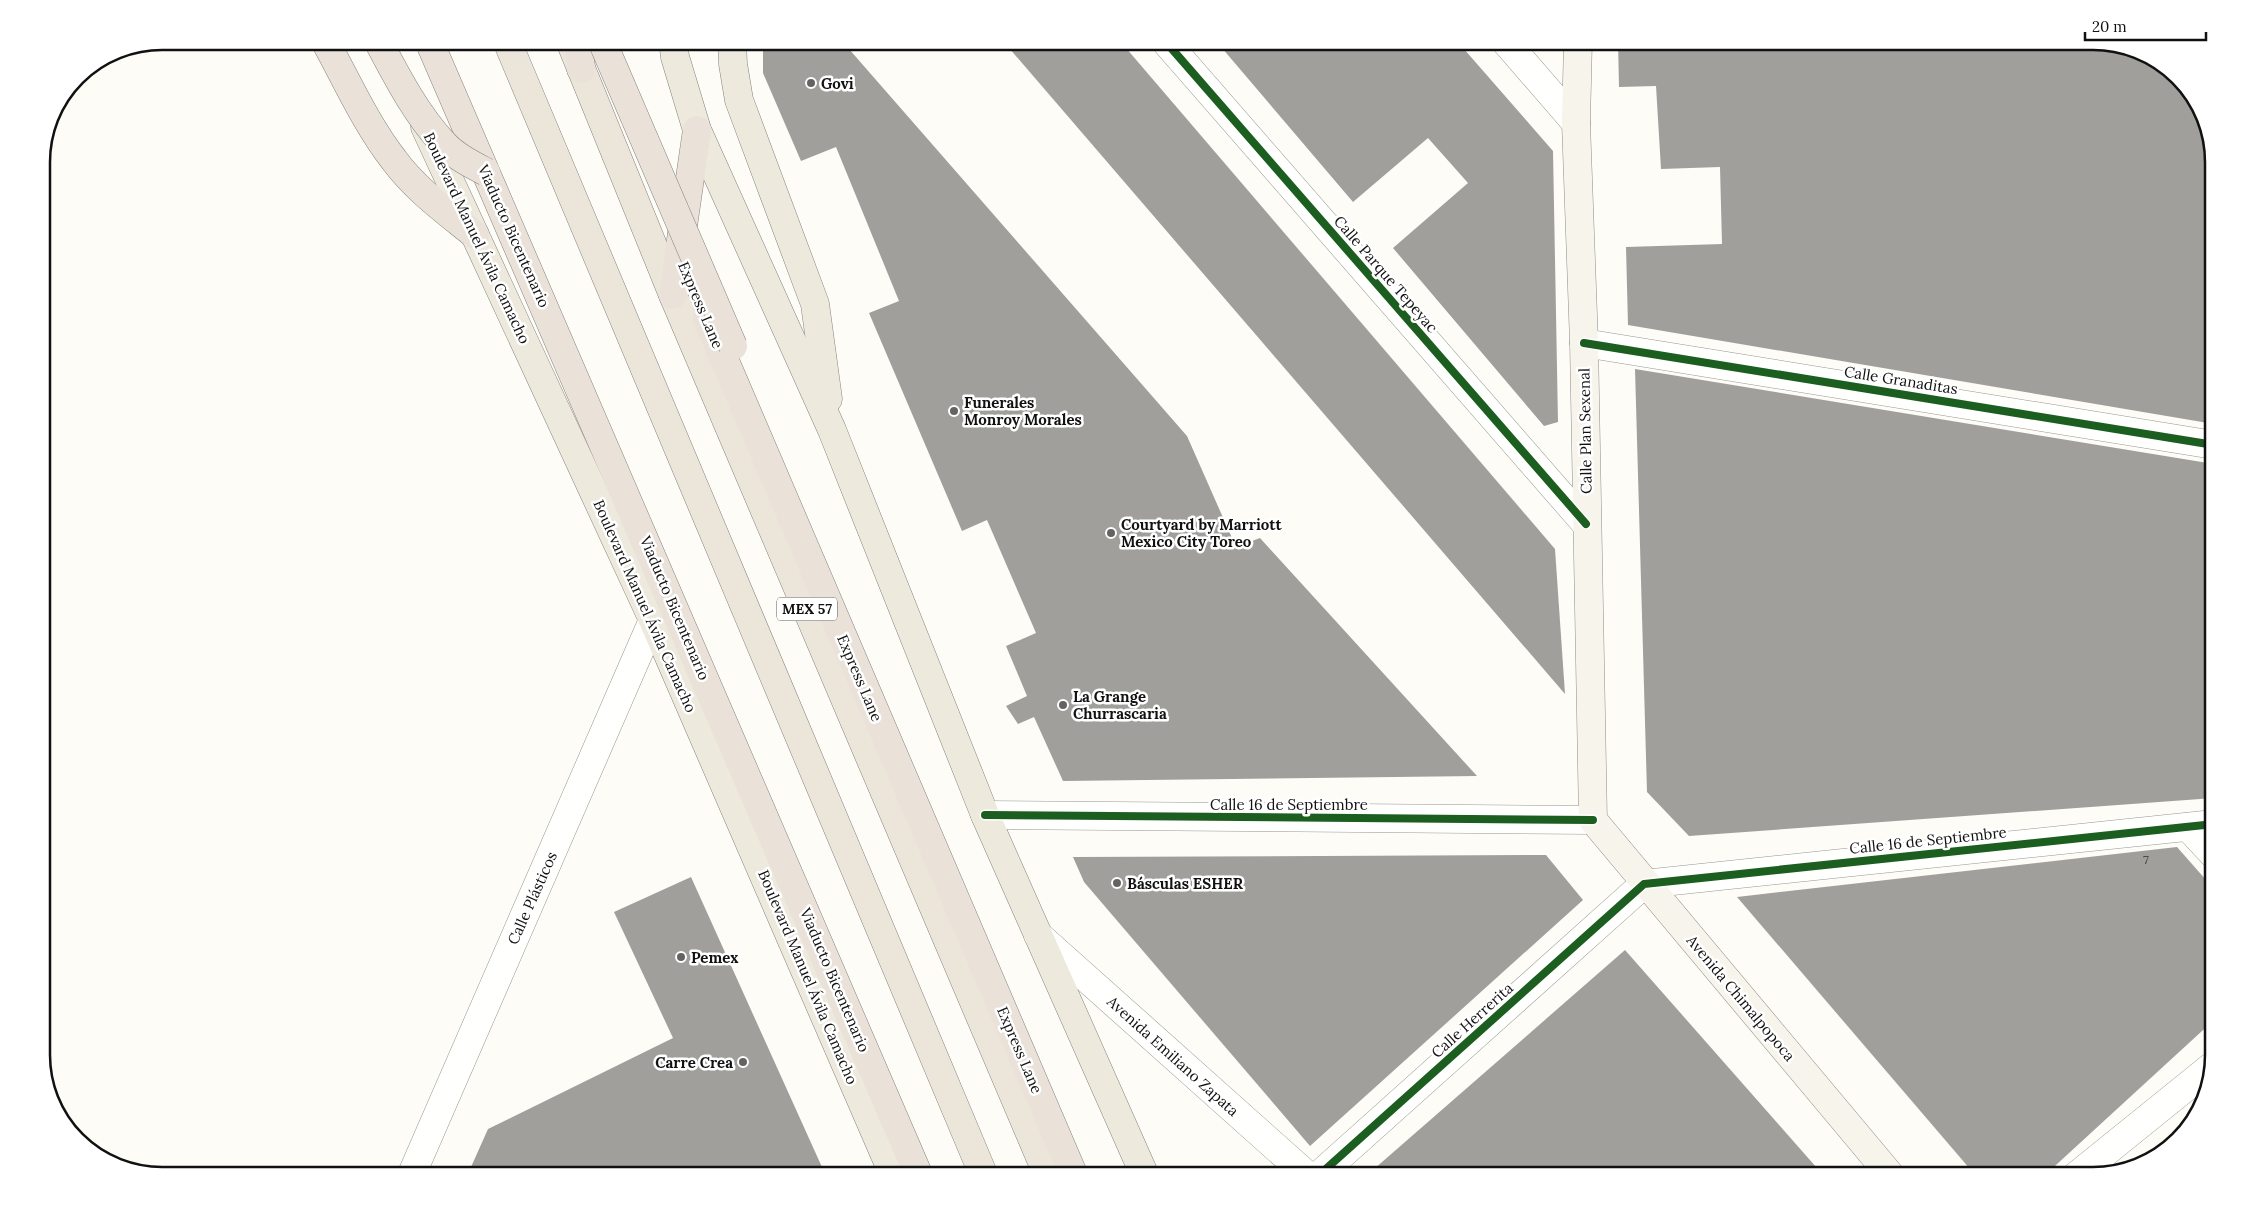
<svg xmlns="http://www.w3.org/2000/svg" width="2255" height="1217" font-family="Lora,serif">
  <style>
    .building { fill: #a19f9c }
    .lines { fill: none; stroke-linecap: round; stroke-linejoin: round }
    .minor-casing { stroke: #979795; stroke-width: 29 }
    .secondary-casing { stroke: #8e8d8b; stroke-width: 29 }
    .primary-casing { stroke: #858482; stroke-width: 29 }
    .trunk-casing { stroke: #858482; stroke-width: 29 }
    .motorway-casing { stroke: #858482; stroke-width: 29 }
    .minor { stroke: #fffffe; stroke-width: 28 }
    .secondary { stroke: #f6f4eb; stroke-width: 28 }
    .primary { stroke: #ede9dc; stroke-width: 28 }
    .trunk { stroke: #ece5da; stroke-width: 28 }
    .motorway { stroke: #eae1d8; stroke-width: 28 }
    .motorway-bridge-casing { stroke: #858482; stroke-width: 29; stroke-linecap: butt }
    .motorway-bridge { stroke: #eae1d8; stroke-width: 28 }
    .cycleway-casing { stroke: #fff; stroke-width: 11 }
    .cycleway { stroke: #1b5e20; stroke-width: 8 }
    .poi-dot { fill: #646362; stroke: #fff; stroke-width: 2 }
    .labels { text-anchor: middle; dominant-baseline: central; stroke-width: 5; stroke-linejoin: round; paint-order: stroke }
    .number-label { font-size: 12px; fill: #353434 }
    .shield { fill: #fff; stroke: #585858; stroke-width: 1 }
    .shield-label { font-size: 14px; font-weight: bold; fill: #111 }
    .poi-label { font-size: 15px; font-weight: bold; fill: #111; stroke: #fff; text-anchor: start }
    .street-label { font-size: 15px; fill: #111; stroke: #fff }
    .rim { fill: none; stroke: #111; stroke-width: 2.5 }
  </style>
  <rect width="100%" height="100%" fill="#fdfcf7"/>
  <!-- building -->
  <g class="building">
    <polygon points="763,41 842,41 1187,436 1236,547 1260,538 1477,776 1063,781 1034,717 1018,724 1006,706 1027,696 1006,646 1036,633 987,520 962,531 869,313 899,301 836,147 801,161 763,73"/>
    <polygon points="1003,41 1120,41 1555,549 1565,694"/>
    <polygon points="1216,41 1457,41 1553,151 1558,422 1544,426 1393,248 1468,183 1428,138 1353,202"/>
    <polygon points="1618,41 2093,41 2132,50 2157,62 2194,95 2214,154 2214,424 1628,325 1626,247 1722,244 1720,167 1661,169 1656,86 1619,87"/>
    <polygon points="1635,369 2214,464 2214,798 1689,836 1647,792"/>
    <polygon points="2177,847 2214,889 2214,1020 2044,1176 1976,1176 1737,897"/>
    <polygon points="1546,855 1583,900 1310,1146 1084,882 1073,857"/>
    <polygon points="691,877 826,1176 467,1176 488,1129 673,1038 614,912"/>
    <polygon points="1625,950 1824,1176 1366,1176"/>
  </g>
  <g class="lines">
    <!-- minor casing -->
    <g class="minor-casing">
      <g id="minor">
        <polyline points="1165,41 1586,524"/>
        <polyline points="1505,41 1576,123"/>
        <polyline points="1584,343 2214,445"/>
        <polyline points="985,815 1593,820"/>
        <polyline points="2188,827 2214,855"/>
        <polyline points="1038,935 1308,1176"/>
        <polyline points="411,1176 653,620"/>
        <polyline points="1318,1176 1644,884 2214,824"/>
        <polyline points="2076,1176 2211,1067"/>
      </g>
    </g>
    <!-- secondary casing -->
    <g class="secondary-casing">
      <polyline id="secondary" points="1578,41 1576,123 1584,343 1593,820 1891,1176"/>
    </g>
    <!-- primary casing -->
    <g class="primary-casing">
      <g id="primary">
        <polyline points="673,41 675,57 697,130 832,430 985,815 1145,1176"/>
        <polyline points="732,41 733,64 739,100 815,304 828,399"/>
        <polyline points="425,127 653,620 894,1176"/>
      </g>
    </g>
    <!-- trunk casing -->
    <g class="trunk-casing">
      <g id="trunk">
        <polyline points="507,41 984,1176"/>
        <polyline points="572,46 673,295 1048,1176"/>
      </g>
    </g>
    <!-- motorway casing -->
    <g class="motorway-casing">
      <g id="motorway">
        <path d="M325,41c22,40 41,83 69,119 22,30 53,52 81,75"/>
        <polyline points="429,41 919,1176"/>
        <polyline points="579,41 581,69"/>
        <polyline points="673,295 697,130"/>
        <polyline points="707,319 1074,1176"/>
      </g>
    </g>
    <!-- minor -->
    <use href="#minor" class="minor"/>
    <!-- secondary -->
    <use href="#secondary" class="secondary"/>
    <!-- primary -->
    <use href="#primary" class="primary"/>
    <!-- trunk -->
    <use href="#trunk" class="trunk"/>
    <!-- motorway -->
    <use href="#motorway" class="motorway"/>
    <!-- motorway-bridge casing -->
    <g class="motorway-bridge-casing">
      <g id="motorway-bridge">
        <path d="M378,41c19,36 38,73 66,103 11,12 27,20 42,28"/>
        <polyline points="602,41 733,346"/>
      </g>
    </g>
    <!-- motorway-bridge -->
    <use href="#motorway-bridge" class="motorway-bridge"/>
    <!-- cycleway casing -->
    <g class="cycleway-casing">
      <g id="cycleway">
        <polyline points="1165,41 1586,524"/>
        <polyline points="1584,343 2214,445"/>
        <polyline points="985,815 1593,820"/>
        <polyline points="1318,1176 1644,884 2214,824"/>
      </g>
    </g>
    <!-- cycleway -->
    <use href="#cycleway" class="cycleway"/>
  </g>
  <!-- markers -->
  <g class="poi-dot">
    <circle cx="811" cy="83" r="5"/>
    <circle cx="954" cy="411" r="5"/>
    <circle cx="1111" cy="533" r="5"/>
    <circle cx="1063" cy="705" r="5"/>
    <circle cx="1117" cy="883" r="5"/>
    <circle cx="681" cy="957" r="5"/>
    <circle cx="743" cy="1062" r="5"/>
  </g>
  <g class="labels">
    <!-- number labels -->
    <g class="number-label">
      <text x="2146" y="859">7</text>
    </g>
    <!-- shield labels -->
    <rect class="shield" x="777" y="597.5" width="60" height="23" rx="4"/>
    <g class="shield-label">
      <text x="807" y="609">MEX 57</text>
    </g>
    <!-- poi labels -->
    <g class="poi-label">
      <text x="821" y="83">Govi</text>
      <text x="964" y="402">Funerales<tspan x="964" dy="17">Monroy Morales</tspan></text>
      <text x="1121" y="524">Courtyard by Marriott<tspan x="1121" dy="17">Mexico City Toreo</tspan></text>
      <text x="1073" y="696">La Grange<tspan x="1073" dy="17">Churrascaria</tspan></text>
      <text x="1127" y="883">Básculas ESHER</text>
      <text x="691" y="957">Pemex</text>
      <text x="733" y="1062" text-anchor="end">Carre Crea</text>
    </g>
    <!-- street labels -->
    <g class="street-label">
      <text transform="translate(514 236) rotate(66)">Viaducto Bicentenario</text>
      <text transform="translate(477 238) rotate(65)">Boulevard Manuel Ávila Camacho</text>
      <text transform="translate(1386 274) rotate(49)">Calle Parque Tepeyac</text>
      <text transform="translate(701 305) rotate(67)">Express Lane</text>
      <text transform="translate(1901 380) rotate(9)">Calle Granaditas</text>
      <text transform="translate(1585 431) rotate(-91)">Calle Plan Sexenal</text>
      <text transform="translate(645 606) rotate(66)">Boulevard Manuel Ávila Camacho</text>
      <text transform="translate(675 608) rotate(67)">Viaducto Bicentenario</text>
      <text transform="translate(860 678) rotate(67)">Express Lane</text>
      <text x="1289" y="804">Calle 16 de Septiembre</text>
      <text transform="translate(1928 840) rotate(-6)">Calle 16 de Septiembre</text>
      <text transform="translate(532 898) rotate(-66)">Calle Plásticos</text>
      <text transform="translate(808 977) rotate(67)">Boulevard Manuel Ávila Camacho</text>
      <text transform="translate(835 980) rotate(67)">Viaducto Bicentenario</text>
      <text transform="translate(1741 998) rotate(50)">Avenida Chimalpopoca</text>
      <text transform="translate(1472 1020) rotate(-42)">Calle Herrerita</text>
      <text transform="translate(1020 1050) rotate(67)">Express Lane</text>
      <text transform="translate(1173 1056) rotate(42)">Avenida Emiliano Zapata</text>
    </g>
  </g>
  <!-- crop -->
  <path d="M0 0H2255V1217H0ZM162 50H2093A112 112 0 0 1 2205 162V1055A112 112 0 0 1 2093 1167H162A112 112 0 0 1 50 1055V162A112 112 0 0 1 162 50Z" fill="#fff" fill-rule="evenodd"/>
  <path class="rim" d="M162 50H2093A112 112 0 0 1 2205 162V1055A112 112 0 0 1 2093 1167H162A112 112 0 0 1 50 1055V162A112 112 0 0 1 162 50Z"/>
  <!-- scale -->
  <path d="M2085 32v8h121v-8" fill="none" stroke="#111111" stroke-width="2.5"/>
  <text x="2092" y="32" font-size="15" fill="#111111" stroke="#ffffff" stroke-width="4" paint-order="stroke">20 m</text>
</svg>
